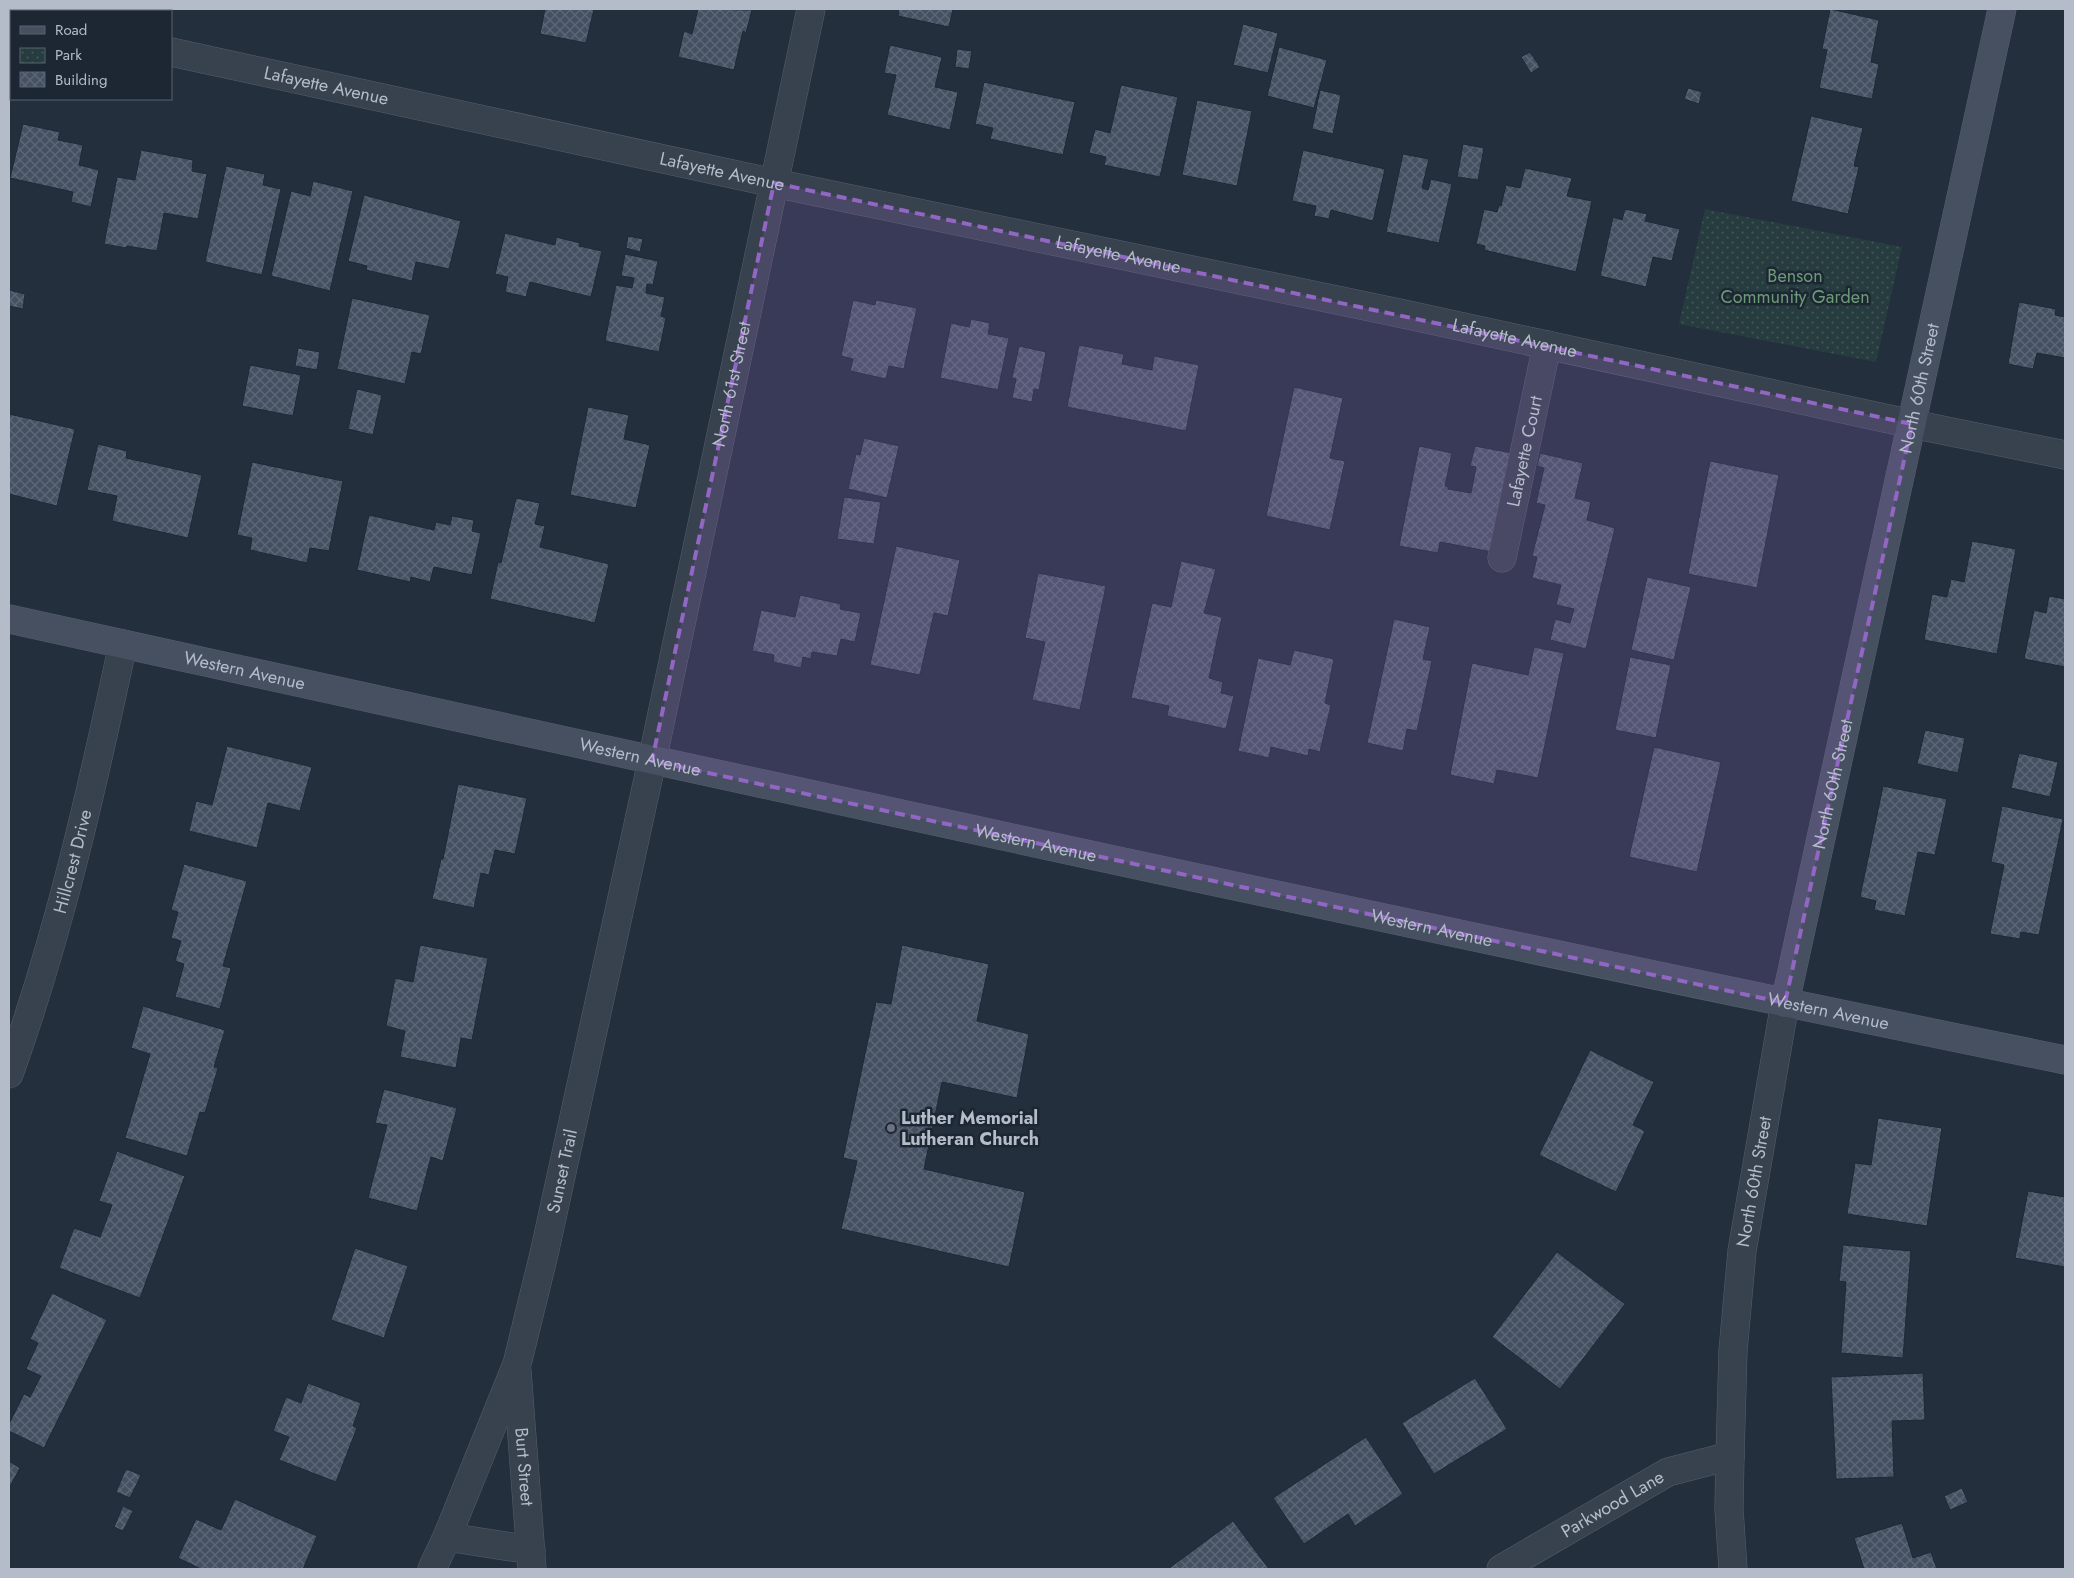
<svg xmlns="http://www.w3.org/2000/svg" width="2074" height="1578" font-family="Jost,sans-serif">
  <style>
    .park { fill: url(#park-dots) }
    .building { fill: url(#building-cross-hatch); stroke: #1f2835 }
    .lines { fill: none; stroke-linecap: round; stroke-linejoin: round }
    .street-casing { stroke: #565f6c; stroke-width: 29 }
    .secondary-casing { stroke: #565f6c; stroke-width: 29 }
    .street { stroke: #38414e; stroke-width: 28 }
    .secondary { stroke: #465061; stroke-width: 28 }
    .marked { fill: #9266c3; fill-opacity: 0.2; stroke: #9266c3; stroke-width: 4; stroke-dasharray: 10 6; stroke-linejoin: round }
    .worship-dot { fill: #6b7280; stroke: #1d2633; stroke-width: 2 }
    .labels { text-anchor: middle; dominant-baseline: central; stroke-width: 5; stroke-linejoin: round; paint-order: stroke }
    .street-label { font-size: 18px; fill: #b4bcc9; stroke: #1d2633 }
    .park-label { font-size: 18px; fill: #6b9a76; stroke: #1d2633 }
    .poi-label { font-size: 18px; font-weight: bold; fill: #b4bcc9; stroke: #1d2633; text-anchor: start }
  </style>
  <defs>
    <pattern id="park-dots" width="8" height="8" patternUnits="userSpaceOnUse" patternTransform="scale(1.25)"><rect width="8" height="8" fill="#263c3f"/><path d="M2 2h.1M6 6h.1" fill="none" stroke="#435659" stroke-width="1.8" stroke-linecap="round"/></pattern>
    <pattern id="building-cross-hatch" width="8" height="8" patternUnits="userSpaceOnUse" patternTransform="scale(1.25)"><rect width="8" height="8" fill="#455162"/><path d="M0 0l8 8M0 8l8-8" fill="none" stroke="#5d6877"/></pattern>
  </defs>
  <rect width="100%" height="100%" fill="#242f3e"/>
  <!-- park -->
  <polygon class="park" points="1705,209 1902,247 1876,362 1679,324"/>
  <!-- building -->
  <g class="building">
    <polygon points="545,9 594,9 586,43 540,34"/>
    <polygon points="698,9 752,10 746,33 743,31 734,70 678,57 684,31 692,34"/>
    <polygon points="899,9 953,9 949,27 898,16"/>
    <polygon points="1830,9 1879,20 1871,62 1879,64 1872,99 1819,88 1827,50 1822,49"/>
    <polygon points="1243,24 1278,33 1268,73 1233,65"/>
    <polygon points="890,45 942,57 935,87 958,92 950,130 887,115 896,75 884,73"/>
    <polygon points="1279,47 1327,60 1314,108 1267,96"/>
    <polygon points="957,49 972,51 969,69 955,67"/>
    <polygon points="1530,52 1540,67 1531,73 1521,57"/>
    <polygon points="984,82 1075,102 1063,155 990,139 993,128 975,124"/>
    <polygon points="1121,85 1178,97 1160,177 1104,165 1106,157 1089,153 1095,129 1110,133"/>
    <polygon points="1688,88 1702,92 1699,104 1684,99"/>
    <polygon points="1320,90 1341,95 1333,134 1312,129"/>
    <polygon points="1197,100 1252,111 1237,186 1182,175"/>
    <polygon points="1811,116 1863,128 1854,166 1859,167 1848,214 1791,201"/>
    <polygon points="23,124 60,132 58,140 83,145 79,165 99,170 91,207 71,202 73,192 10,178"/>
    <polygon points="1463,144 1484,148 1478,180 1457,177"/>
    <polygon points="141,150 193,160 192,171 207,174 198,219 164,213 157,251 127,246 126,248 104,244 117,177 135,180"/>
    <polygon points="1303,150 1385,169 1373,221 1331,210 1329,219 1314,216 1316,206 1292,201"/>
    <polygon points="1403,154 1429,159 1422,188 1428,190 1431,179 1452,184 1439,243 1386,232"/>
    <polygon points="226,166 265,174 263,185 281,189 262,275 205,262"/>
    <polygon points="1525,168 1572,178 1567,196 1592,201 1576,272 1484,250 1485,246 1476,244 1484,209 1497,212 1499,205 1501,206 1506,185 1520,188"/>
    <polygon points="313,181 353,191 330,291 271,276 291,191 310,196"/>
    <polygon points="364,195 461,221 449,269 416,262 412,281 366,270 367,266 348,261"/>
    <polygon points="1625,209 1647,214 1645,221 1680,229 1672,261 1653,257 1646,287 1600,276 1613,217 1622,220"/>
    <polygon points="505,233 555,245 556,237 580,243 579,246 602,251 591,297 530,282 526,297 505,292 508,277 495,274"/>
    <polygon points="628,236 643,239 640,252 626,248"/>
    <polygon points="625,254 658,261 653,285 647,284 646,293 665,297 661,316 666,318 659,352 605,341 616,285 632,288 634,278 621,276"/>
    <polygon points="9,290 25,294 23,309 9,306"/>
    <polygon points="352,298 430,315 421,354 412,352 405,384 337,369"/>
    <polygon points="853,300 875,305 876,300 917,308 904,369 889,366 886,379 850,371 853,359 841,356"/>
    <polygon points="2019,302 2056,309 2055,315 2065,317 2065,358 2037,353 2033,369 2008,364"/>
    <polygon points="971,319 990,323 988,334 1009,338 998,390 940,378 951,323 969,327"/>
    <polygon points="1079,345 1124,354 1122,364 1152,370 1154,356 1199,365 1186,431 1067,407"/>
    <polygon points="1019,346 1046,352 1039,390 1034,389 1032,402 1012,398 1016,379 1012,378"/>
    <polygon points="298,348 320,352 317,370 295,366"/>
    <polygon points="250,365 301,375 293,416 242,406"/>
    <polygon points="1294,387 1343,398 1330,458 1345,461 1330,530 1266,516"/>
    <polygon points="357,389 382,395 373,435 348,429"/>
    <polygon points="588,407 629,415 624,439 650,445 636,508 570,495"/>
    <polygon points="9,414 75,429 57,506 9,494"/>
    <polygon points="864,438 899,446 887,498 848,489 856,454 860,455"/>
    <polygon points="98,444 127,451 126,458 202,475 188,538 112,521 117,496 87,490"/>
    <polygon points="1419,446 1452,453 1445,486 1448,487 1448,489 1471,493 1476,467 1470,466 1475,446 1512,453 1492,552 1440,542 1438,553 1399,546"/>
    <polygon points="1540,453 1583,463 1575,498 1591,502 1587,520 1615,528 1586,649 1550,640 1555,619 1570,623 1574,609 1556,605 1561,585 1532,578 1537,557 1532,556 1545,505 1536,503 1544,468 1537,466"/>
    <polygon points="1710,461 1779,475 1757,588 1688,574"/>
    <polygon points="252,462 343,481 329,551 310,548 307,563 250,550 252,538 237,535"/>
    <polygon points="844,497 881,502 874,544 837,539"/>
    <polygon points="516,498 540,503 535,524 545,526 540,547 609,564 595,623 490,599 498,562 501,563"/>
    <polygon points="369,515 434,530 436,522 450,525 452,516 474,520 472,531 481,533 472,575 434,567 430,582 411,577 410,582 357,570"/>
    <polygon points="1972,541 2016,549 1997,654 1924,640 1932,594 1947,597 1951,579 1964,582"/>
    <polygon points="896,546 960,560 948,616 934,613 920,675 870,665"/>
    <polygon points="1181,561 1216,569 1204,613 1222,617 1209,678 1223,682 1221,693 1234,696 1226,729 1167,716 1169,706 1131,698 1152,603 1171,607"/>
    <polygon points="1038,573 1106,586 1080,710 1032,700 1045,642 1025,638"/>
    <polygon points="1647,577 1691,587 1674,660 1631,650"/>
    <polygon points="800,595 841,604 840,609 861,613 855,642 841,639 837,656 812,652 811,659 803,657 801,668 773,662 774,655 752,651 761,610 795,617"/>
    <polygon points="2049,596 2065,599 2065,597 2065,667 2024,659 2034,610 2046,613"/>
    <polygon points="1394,619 1430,627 1423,659 1432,661 1417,731 1407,729 1403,751 1367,743"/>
    <polygon points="1534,647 1564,653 1538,778 1497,770 1494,784 1450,775 1472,663 1528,675"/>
    <polygon points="1294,650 1334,659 1325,703 1331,705 1320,752 1309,749 1308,756 1271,747 1269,758 1238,751 1258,658 1290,665"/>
    <polygon points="1630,657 1671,665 1656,738 1615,730"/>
    <polygon points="1925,730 1965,738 1958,773 1917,764"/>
    <polygon points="227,746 312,767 300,811 268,803 257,848 189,831 196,801 212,805"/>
    <polygon points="1654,747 1721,762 1697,872 1629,857"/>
    <polygon points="2019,753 2058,762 2050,797 2011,788"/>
    <polygon points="458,784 527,798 515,854 495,850 489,875 481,873 474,908 432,899 441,859 443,859"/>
    <polygon points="1883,786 1947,799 1935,855 1918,852 1905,916 1874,910 1876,901 1860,897"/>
    <polygon points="2002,806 2063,819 2039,935 2021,932 2020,939 1990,934 2004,865 1991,862"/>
    <polygon points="184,864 247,881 223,966 231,968 220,1009 175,997 184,964 175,961 181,941 171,938 178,912 171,910"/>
    <polygon points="420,945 488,958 472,1040 461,1038 456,1068 400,1057 405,1031 386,1026 395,978 413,982"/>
    <polygon points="902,945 989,964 977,1021 1029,1034 1017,1098 942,1082 924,1169 1025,1192 1009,1267 841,1229 857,1161 843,1158 876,1002 891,1004"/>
    <polygon points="143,1006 225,1030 214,1067 218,1068 205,1113 200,1112 187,1156 125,1138 150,1054 131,1048"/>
    <polygon points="1590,1050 1654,1082 1633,1125 1645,1131 1616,1192 1539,1155"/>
    <polygon points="384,1089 457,1108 443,1161 431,1157 417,1211 368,1198 387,1125 375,1123"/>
    <polygon points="1878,1118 1942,1128 1927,1226 1847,1214 1855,1163 1871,1165"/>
    <polygon points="117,1151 185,1176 140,1298 59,1268 74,1228 100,1237 112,1205 99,1201"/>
    <polygon points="2028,1191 2065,1197 2065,1267 2015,1258"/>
    <polygon points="1843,1245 1911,1251 1903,1358 1841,1353 1846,1282 1839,1281"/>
    <polygon points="355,1248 408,1266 384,1338 331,1320"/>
    <polygon points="1557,1252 1625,1304 1560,1389 1492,1337"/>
    <polygon points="52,1293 107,1320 44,1448 9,1431 9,1424 24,1394 30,1397 41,1376 26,1369 38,1343 30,1339"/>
    <polygon points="1923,1373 1925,1420 1892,1421 1894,1477 1836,1479 1831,1377"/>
    <polygon points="1475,1378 1507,1429 1434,1474 1402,1423"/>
    <polygon points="308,1383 361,1403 353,1426 357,1428 336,1482 279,1460 289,1437 273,1431 286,1397 301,1403"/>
    <polygon points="1366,1437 1403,1494 1355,1526 1348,1514 1304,1544 1273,1498"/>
    <polygon points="9,1461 20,1468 9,1488"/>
    <polygon points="126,1469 141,1475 130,1498 116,1492"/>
    <polygon points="1962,1488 1968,1502 1950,1510 1944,1496"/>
    <polygon points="235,1499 317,1536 303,1569 198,1569 199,1568 178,1558 196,1519 221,1530"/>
    <polygon points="123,1506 133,1511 123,1531 114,1527"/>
    <polygon points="1233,1521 1269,1569 1168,1569"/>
    <polygon points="1902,1523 1913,1558 1931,1552 1937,1569 1864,1569 1854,1538"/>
  </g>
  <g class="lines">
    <!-- street casing -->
    <g class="street-casing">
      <g id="street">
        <polyline points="9,17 11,17"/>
        <path id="s1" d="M171,52l603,131 625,130 513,111 153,31"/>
        <path id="s2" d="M1502,558l45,-213"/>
        <path id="s3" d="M9,1074c50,-139 83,-285 114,-430"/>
        <path id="s4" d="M517,1371l15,198"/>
        <polyline points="447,1537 531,1550"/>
        <path id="s5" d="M432,1569l15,-32 70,-173 27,-110 108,-493 159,-752"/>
        <path id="s6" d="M1501,1569l167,-97 62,-16"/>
        <path id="s7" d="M1733,1569l-4,-60 1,-53 3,-105 9,-100 43,-248"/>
      </g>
    </g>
    <!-- secondary casing -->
    <g class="secondary-casing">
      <g id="secondary">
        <path id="s8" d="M9,619c685,150 1369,301 2056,441"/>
        <path id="s9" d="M1785,1003l217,-994"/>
      </g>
    </g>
    <!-- street -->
    <use href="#street" class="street"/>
    <!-- secondary -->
    <use href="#secondary" class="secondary"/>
  </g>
  <!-- marked area -->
  <path class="marked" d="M774,183l1138,241 -127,579 -1133,-242z"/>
  <!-- markers -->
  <circle class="worship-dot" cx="891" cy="1128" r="5"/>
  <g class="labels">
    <!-- street labels -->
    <g class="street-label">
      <text stroke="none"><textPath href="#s1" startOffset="159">Lafayette Avenue</textPath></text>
      <text stroke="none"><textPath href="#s1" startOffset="564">Lafayette Avenue</textPath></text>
      <text stroke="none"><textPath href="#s1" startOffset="969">Lafayette Avenue</textPath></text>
      <text stroke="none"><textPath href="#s1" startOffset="1374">Lafayette Avenue</textPath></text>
      <text stroke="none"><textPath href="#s5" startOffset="1225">North 61st Street</textPath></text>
      <text stroke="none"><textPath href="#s9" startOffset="629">North 60th Street</textPath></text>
      <text stroke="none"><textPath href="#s2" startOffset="109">Lafayette Court</textPath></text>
      <text stroke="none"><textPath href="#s8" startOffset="241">Western Avenue</textPath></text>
      <text stroke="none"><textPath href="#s8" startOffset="646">Western Avenue</textPath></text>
      <text stroke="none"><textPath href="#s9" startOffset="224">North 60th Street</textPath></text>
      <text stroke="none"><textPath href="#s8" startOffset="1051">Western Avenue</textPath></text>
      <text stroke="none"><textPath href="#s3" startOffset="222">Hillcrest Drive</textPath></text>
      <text stroke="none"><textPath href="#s8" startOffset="1456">Western Avenue</textPath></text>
      <text stroke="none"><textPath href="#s8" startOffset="1861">Western Avenue</textPath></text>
      <text stroke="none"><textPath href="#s5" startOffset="420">Sunset Trail</textPath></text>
      <text stroke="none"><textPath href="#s7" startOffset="389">North 60th Street</textPath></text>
      <text stroke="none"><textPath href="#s4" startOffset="96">Burt Street</textPath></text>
      <text stroke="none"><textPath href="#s6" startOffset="129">Parkwood Lane</textPath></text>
    </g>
    <!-- park labels -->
    <g class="park-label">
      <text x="1795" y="276">Benson<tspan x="1795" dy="21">Community Garden</tspan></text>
    </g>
    <!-- poi labels -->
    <g class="poi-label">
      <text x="901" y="1118">Luther Memorial<tspan x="901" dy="21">Lutheran Church</tspan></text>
    </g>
  </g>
  <!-- border -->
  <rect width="2074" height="1578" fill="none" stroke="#b4bcc9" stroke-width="20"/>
  <!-- legend -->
  <rect x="10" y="10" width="162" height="90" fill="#1d2633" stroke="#59626f"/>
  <rect x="20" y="26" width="25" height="8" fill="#465061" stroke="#59626f"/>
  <text x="55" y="35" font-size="15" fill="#b4bcc9">Road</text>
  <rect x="20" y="48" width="25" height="15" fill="url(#park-dots)" stroke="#59626f"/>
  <text x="55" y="60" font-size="15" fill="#b4bcc9">Park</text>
  <rect x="20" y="72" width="25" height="15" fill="url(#building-cross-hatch)" stroke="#59626f"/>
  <text x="55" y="85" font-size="15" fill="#b4bcc9">Building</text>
</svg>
